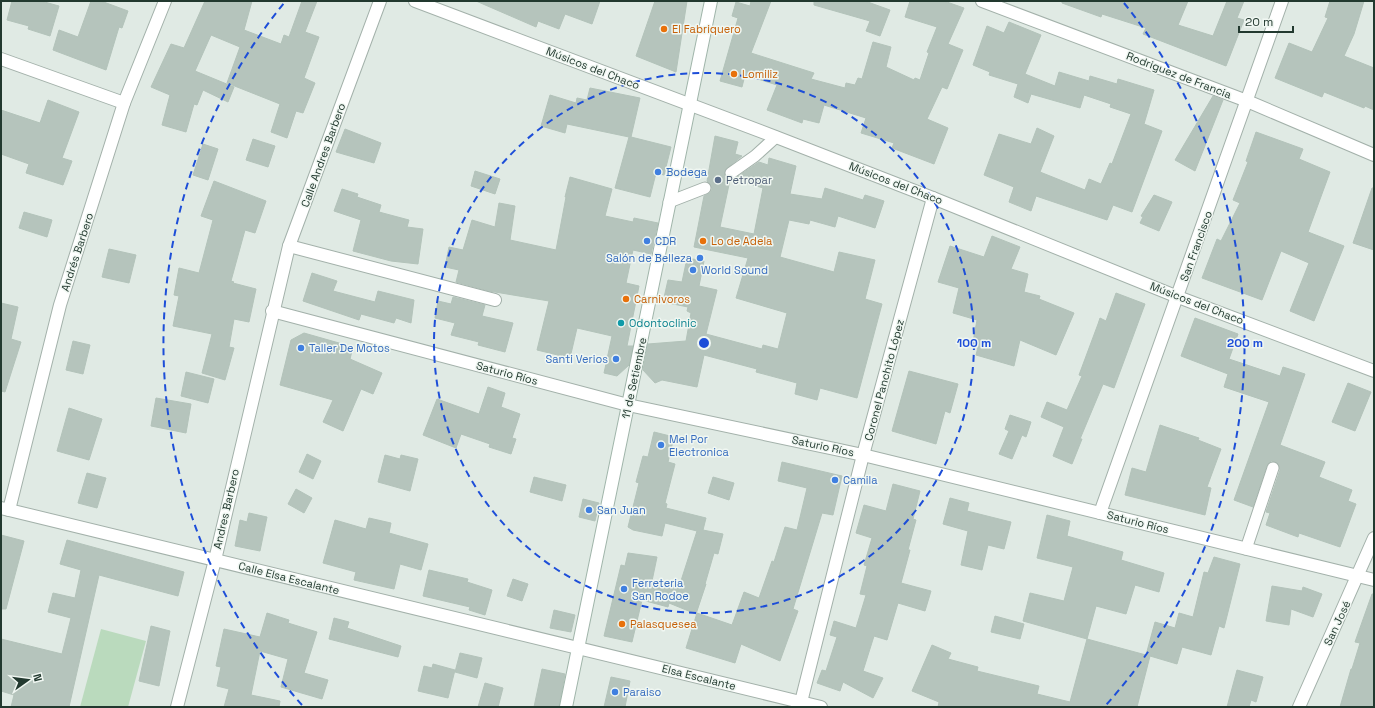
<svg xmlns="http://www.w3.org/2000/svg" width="1375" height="708" font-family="'Space Grotesk',sans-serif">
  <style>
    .green { fill: #badabd }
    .building { fill: #b5c4bc; stroke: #b3c3ba }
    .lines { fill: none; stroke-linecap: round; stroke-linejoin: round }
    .service-casing { stroke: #a3b1aa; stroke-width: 13 }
    .minor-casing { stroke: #a3b1aa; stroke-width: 14 }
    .tertiary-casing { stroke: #a3b1aa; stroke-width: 14 }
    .secondary-casing { stroke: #a0b5aa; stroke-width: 14 }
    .service { stroke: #fff; stroke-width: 11 }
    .minor { stroke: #fff; stroke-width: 12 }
    .tertiary { stroke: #fff; stroke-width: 12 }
    .secondary { stroke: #fff; stroke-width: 12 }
    .ring { fill: none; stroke: #1d4ed8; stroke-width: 2; stroke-dasharray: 7 5 }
    .food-dot { fill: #e8710a; stroke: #f0f7f2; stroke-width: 1.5 }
    .shop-dot { fill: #3f7fe0; stroke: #f0f7f2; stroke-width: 1.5 }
    .service-dot { fill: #5c6f8a; stroke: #f0f7f2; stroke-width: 1.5 }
    .culture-dot { fill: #0f9aa8; stroke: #f0f7f2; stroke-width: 1.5 }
    .labels { text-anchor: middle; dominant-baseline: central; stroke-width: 3; stroke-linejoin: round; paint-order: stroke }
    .food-label { font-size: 11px; fill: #c56008; stroke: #f0f7f2; text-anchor: start }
    .street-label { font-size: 11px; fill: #22392f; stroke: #f0f7f2 }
    .shop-label { font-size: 11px; fill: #366cbe; stroke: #f0f7f2; text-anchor: start }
    .service-label { font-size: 11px; fill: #4e5e75; stroke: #f0f7f2; text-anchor: start }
    .culture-label { font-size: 11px; fill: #0d838f; stroke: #f0f7f2; text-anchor: start }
    .centre { fill: #1d4ed8; stroke: #f0f7f2; stroke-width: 2 }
    .ring-label { font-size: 12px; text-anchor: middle; font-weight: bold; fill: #1d4ed8; stroke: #f0f7f2; stroke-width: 3; stroke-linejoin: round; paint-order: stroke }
  </style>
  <rect width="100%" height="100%" fill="#e0eae4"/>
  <!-- green -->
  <polygon class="green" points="101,629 146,641 128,707 80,707"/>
  <!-- building -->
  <g class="building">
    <polygon points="12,1 41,1 59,6 50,36 28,29 29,26 7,20"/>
    <polygon points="91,1 101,1 128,11 122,28 119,27 106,70 53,50 59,30 78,37"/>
    <polygon points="205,1 252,1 244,30 281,44 284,35 289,37 302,1 317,1 305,32 319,37 304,78 315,83 303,113 296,111 287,138 271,132 280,104 227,83 240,47 211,35 195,71 234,87 228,102 203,90 197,105 194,104 186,132 162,125 170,95 151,87 171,44 184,48"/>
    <polygon points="476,1 600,1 592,24 565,14 559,29 538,21 536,27"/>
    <polygon points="655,1 687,1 676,72 636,56"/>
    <polygon points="751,1 771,1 751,53 814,73 811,79 845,88 846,83 855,85 858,78 862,79 873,42 891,47 886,67 914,80 915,78 920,80 929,53 927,52 937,27 905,17 910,1 944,1 964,8 948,44 963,50 947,89 942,87 927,119 948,128 934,164 892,148 894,143 861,133 866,118 824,105 819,123 803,119 802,123 767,110 777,85 745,75 742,87 720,81 738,18 732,16 736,2 750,6"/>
    <polygon points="814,1 865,1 890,10 880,36 866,31 870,21 814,5"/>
    <polygon points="1062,1 1188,1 1178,25 1213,36 1227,1 1244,1 1237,18 1244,20 1226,66 1143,34 1146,28 1102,14 1101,17 1062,3"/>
    <polygon points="1330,1 1364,1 1354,34 1344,56 1374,68 1374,110 1365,106 1364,108 1324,92 1322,97 1275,78 1289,43 1312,52 1328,18 1325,17"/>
    <polygon points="1009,22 1041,35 1025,74 1055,86 1059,72 1089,81 1090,76 1117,84 1118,79 1154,90 1144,124 1162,131 1132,212 1113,205 1107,220 1036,196 1031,211 1009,202 1014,187 984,175 999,134 1031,144 1037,128 1054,136 1040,172 1085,190 1089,179 1101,184 1110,163 1112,164 1131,114 1110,107 1111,104 1084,95 1080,108 1031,94 1028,103 1014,97 1018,84 989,75 990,72 973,65 987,26 1004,33"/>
    <polygon points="590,88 640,98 631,137 671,147 664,175 656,173 650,197 615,188 629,137 567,124 565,133 541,126 550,95 576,103 577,98 587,100"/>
    <polygon points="1213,96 1223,100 1195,171 1175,160"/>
    <polygon points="48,100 79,112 62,158 72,161 63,185 26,173 29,164 1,154 1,110 40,123"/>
    <polygon points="345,129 381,143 374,163 336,152"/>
    <polygon points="1256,132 1303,149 1299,159 1330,172 1308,232 1344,246 1314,321 1290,311 1309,263 1281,251 1262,300 1202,278 1217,239 1221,241 1240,203 1233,200 1248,162 1246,161"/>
    <polygon points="715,136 738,142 735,154 742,156 725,170 725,177 730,180 720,227 754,234 763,188 734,179 759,162 768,165 769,158 796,166 790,194 822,199 825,188 863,200 865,195 884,201 875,228 838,216 835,227 810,220 809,224 789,220 780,257 834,272 839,252 875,260 865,299 882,304 857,398 820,388 817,400 795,394 797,383 756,372 757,369 704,355 697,387 662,380 655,383 643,370 648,344 686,341 691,313 687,311 688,307 663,302 668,280 682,282 687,258 704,261 699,286 717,290 706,334 762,349 763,345 778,349 787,313 736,298 748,258 694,247 704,196 710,193 712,189 711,185 707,181"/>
    <polygon points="253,139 275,146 268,167 246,160"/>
    <polygon points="203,144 218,149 208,180 193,175"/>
    <polygon points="475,171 500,179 495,194 471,186"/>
    <polygon points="570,177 612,189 605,216 633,222 634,218 658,223 651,254 633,250 626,283 639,286 627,346 633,346 629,365 617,376 604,373 612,336 577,328 570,358 537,350 549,301 489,291 456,282 459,270 445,267 449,247 463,250 472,220 495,227 499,203 515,206 510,240 556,250 566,197 565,197"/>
    <polygon points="214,181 266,201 255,233 245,230 231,281 234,282 233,283 256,289 249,322 234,319 229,347 234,348 225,380 202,373 212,334 173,326 179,296 174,295 179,268 199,273 213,220 201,216"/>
    <polygon points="1372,188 1374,188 1374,250 1353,243"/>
    <polygon points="342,189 358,194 357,197 381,205 379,212 409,220 407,227 423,229 418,264 391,261 353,251 361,220 334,211"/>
    <polygon points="1154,195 1172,202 1159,231 1140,223 1143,217 1141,216"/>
    <polygon points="24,212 52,220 47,237 19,228"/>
    <polygon points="992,236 1020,247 1011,269 1028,274 1024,292 1040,296 1039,299 1074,313 1056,355 1020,340 1014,366 976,355 979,343 973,342 977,320 953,313 959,288 938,282 950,246 984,257"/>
    <polygon points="109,249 136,255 129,283 102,277"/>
    <polygon points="312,273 337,281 333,291 375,302 378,291 414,300 411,323 396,318 394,323 361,314 359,320 303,301"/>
    <polygon points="1116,293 1145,304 1114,388 1103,384 1080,439 1082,439 1072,464 1053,456 1064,427 1041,417 1047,402 1067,410 1082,376 1079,375 1098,324 1100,318 1106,321"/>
    <polygon points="453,297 485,305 482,316 513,323 505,352 478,345 479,342 451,335 455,323 435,318 438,301 451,304"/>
    <polygon points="1,303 18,307 11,339 21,342 5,392 1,391"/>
    <polygon points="1195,318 1238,334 1229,359 1280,376 1283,367 1305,374 1280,445 1325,462 1319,477 1352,490 1348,501 1356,504 1340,547 1299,533 1298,537 1266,525 1270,513 1266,512 1280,470 1278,464 1276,462 1271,461 1267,465 1253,507 1234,500 1269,402 1224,387 1228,374 1181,356"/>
    <polygon points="304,333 353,347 350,359 382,373 373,394 361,389 343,431 323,422 333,400 280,385 291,340"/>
    <polygon points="73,341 90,345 83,374 66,370"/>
    <polygon points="909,371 958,384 950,413 945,411 936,444 892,431"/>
    <polygon points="186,372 214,379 208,403 181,396"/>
    <polygon points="1348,383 1371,392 1355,431 1332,422"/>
    <polygon points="488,387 505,393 501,407 520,414 512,438 516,439 511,454 489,447 490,444 461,434 456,448 423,435 437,399 479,414"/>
    <polygon points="156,398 191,404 186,433 151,426"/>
    <polygon points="69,408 102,419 89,460 57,451"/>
    <polygon points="1010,415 1031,422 1026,437 1022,435 1012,459 999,454 1009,431 1005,429"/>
    <polygon points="1160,425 1199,438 1198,440 1221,449 1207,487 1211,488 1205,515 1125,495 1132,468 1146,472"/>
    <polygon points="654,432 674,437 668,462 675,464 665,503 667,504 666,508 706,518 703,530 723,534 718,554 714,553 705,584 706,584 696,614 669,603 668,607 642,600 632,642 604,636 621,565 625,566 628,553 657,557 652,581 679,587 697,531 665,523 662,536 633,530 628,527 639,483 636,482 643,456 648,457"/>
    <polygon points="307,454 321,461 313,479 299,472"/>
    <polygon points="385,455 400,459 401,455 418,459 410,491 378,482"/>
    <polygon points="782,462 842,476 833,515 822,513 793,609 798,611 780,661 741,644 735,663 686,648 697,613 732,625 744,592 759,598 772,561 774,562 785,527 797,530 807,488 778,481"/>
    <polygon points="87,473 106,478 97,508 78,503"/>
    <polygon points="534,477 566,485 562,501 530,492"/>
    <polygon points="713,477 734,483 729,500 708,493"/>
    <polygon points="893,484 920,491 913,519 916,520 908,550 910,550 901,583 931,591 925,611 898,603 887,640 874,636 863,671 883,678 873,698 843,682 840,691 817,683 822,670 826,671 837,637 830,635 834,621 856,628 866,595 860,594 867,566 864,565 872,538 856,533 864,505 886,511"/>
    <polygon points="296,489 312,498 304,513 288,504"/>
    <polygon points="950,498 969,503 967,511 1011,522 1004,549 988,545 982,570 961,565 968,531 943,524"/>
    <polygon points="583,499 599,503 595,521 579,517"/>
    <polygon points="249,513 267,517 260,551 235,546 240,520 247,522"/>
    <polygon points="1047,515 1070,521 1067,536 1123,552 1121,560 1164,573 1159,592 1135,585 1126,614 1096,606 1087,639 1023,621 1030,593 1064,601 1073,567 1037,558"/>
    <polygon points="369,518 391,523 389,533 428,544 421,570 400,564 394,589 354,580 356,572 323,563 335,520 366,529"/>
    <polygon points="1,535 24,541 6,609 1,609"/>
    <polygon points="67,540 184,572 178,596 99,575 69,707 11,707 14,695 1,691 1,639 62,654 71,618 48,612 53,593 75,598 81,570 60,564"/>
    <polygon points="1214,557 1240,564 1224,628 1219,626 1211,655 1182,647 1177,664 1150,656 1137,707 938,707 939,702 912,691 932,645 951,653 948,659 978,667 977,671 1039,686 1037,694 1070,702 1087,639 1146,655 1155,622 1175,628 1179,613 1193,617 1204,572 1208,573"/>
    <polygon points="429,570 468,579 467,582 492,590 485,615 469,610 470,607 423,596"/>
    <polygon points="513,579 528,584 522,601 507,596"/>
    <polygon points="1272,586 1302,591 1303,587 1322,594 1313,617 1291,609 1289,625 1266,621"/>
    <polygon points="1372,594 1374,594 1374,707 1340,707 1351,669 1352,669 1360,643 1355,642"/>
    <polygon points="554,610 575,615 571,632 550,628"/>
    <polygon points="267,613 289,620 288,623 317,632 304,673 328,680 322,699 281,687 288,659 260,651 251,695 280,701 279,707 224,707 229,689 217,686 221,667 216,666 224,629 260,637"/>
    <polygon points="995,616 1024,624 1020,639 991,632"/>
    <polygon points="334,618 349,622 347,628 401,646 398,657 329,639"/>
    <polygon points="151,626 170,631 159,686 139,681"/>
    <polygon points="460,653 482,658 477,678 455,672"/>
    <polygon points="433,664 455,670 448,698 418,691 424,666 432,668"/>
    <polygon points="542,669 565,674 559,707 534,707"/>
    <polygon points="1237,670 1263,677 1256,702 1251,700 1249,707 1227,707"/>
    <polygon points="611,677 630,681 625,707 604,707"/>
    <polygon points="485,683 503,688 498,707 478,707"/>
  </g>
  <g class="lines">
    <!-- service casing -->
    <g class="service-casing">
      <g id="service">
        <polyline points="731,173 755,156 776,137"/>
        <polyline points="669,202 705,188"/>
        <polyline points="1246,549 1273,468"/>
      </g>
    </g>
    <!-- minor casing -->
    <g class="minor-casing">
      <g id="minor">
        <polyline points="415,1 776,137 933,198 1178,297 1374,371"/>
        <polyline points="982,1 1247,101 1374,155"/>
        <polyline points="1,59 124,103"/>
        <polyline points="289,246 495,300"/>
        <polyline points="9,510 821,707"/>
        <polyline points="1100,513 1282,1"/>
        <polyline points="801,702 863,455 933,198"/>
        <polyline points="177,707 215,560 289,246 380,1"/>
        <polyline points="1299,707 1374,538"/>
      </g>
    </g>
    <!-- tertiary casing -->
    <g class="tertiary-casing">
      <g id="tertiary">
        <polyline points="272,311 628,405 863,455 1374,580"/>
        <polyline points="1,508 9,510 60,305 124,103 165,1"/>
      </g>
    </g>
    <!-- secondary casing -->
    <g class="secondary-casing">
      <polyline id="secondary" points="566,707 711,1"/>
    </g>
    <!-- service -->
    <use href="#service" class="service"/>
    <!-- minor -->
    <use href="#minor" class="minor"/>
    <!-- tertiary -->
    <use href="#tertiary" class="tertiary"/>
    <!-- secondary -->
    <use href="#secondary" class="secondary"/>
  </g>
  <!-- distance rings -->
  <g class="ring">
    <circle cx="704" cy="343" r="270"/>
    <path d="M302 705A541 541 0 0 1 284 3M1124 3A541 541 0 0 1 1106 705"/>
  </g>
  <!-- markers -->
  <g class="food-dot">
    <circle cx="664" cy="29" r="4"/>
    <circle cx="734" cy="74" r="4"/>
    <circle cx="703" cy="241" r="4"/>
    <circle cx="626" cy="299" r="4"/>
    <circle cx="622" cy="624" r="4"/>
  </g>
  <g class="shop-dot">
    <circle cx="658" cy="172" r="4"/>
    <circle cx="647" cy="241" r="4"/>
    <circle cx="700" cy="258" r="4"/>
    <circle cx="693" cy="270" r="4"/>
    <circle cx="301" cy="348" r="4"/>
    <circle cx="616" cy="359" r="4"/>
    <circle cx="661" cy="445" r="4"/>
    <circle cx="835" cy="480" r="4"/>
    <circle cx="589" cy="510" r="4"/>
    <circle cx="624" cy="589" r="4"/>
    <circle cx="615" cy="692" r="4"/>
  </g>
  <circle class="service-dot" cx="718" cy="180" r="4"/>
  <circle class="culture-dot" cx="621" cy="323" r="4"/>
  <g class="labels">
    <!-- food labels -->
    <g class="food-label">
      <text x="672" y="29">El Fabriquero</text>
      <text x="742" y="74">Lomiliz</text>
      <text x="711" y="241">Lo de Adela</text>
      <text x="634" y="299">Carnivoros</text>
      <text x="630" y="624">Palasquesea</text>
    </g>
    <!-- street labels -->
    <g class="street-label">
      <text transform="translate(593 68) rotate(21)">Músicos del Chaco</text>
      <text transform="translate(1179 75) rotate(21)">Rodriguez de Francia</text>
      <text transform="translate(323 155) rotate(-70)">Calle Andres Barbero</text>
      <text transform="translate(896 183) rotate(21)">Músicos del Chaco</text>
      <text transform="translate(1196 246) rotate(-70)">San Francisco</text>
      <text transform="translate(77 252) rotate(-72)">Andrés Barbero</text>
      <text transform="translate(1197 303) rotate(21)">Músicos del Chaco</text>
      <text transform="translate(507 373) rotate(15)">Saturio Ríos</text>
      <text transform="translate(634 378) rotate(-78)">11 de Setiembre</text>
      <text transform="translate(884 380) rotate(-75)">Coronel Panchito López</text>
      <text transform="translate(823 446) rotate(12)">Saturio Ríos</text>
      <text transform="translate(226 509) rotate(-77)">Andres Barbero</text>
      <text transform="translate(1138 522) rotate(14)">Saturio Ríos</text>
      <text transform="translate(289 578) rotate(14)">Calle Elsa Escalante</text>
      <text transform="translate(1337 623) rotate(-65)">San José</text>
      <text transform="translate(699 677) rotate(14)">Elsa Escalante</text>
    </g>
    <!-- shop labels -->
    <g class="shop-label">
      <text x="666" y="172">Bodega</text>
      <text x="655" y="241">CDR</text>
      <text x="692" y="258" text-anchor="end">Salón de Belleza</text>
      <text x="701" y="270">World Sound</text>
      <text x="309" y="348">Taller De Motos</text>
      <text x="608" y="359" text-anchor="end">Santi Verios</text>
      <text x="669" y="439">Mel Por<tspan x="669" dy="13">Electronica</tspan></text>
      <text x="843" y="480">Camila</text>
      <text x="597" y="510">San Juan</text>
      <text x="632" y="583">Ferreteria<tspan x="632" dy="13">San Rodoe</tspan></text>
      <text x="623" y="692">Paraiso</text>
    </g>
    <!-- service labels -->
    <g class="service-label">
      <text x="726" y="180">Petropar</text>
    </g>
    <!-- culture labels -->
    <g class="culture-label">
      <text x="629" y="323">Odontoclinic</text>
    </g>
  </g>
  <circle cx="704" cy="343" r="6" class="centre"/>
  <g class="ring-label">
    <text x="974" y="347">100 m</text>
    <text x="1245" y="347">200 m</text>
  </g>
  <!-- border -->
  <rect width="1375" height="708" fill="none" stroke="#22392f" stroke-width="4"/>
  <!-- north arrow -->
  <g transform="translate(28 680) rotate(76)" stroke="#f0f7f2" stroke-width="3" paint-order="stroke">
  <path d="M0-3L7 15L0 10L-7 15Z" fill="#22392f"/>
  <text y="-6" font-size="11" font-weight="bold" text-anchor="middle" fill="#22392f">N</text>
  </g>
  <!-- scale -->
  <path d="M1239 26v6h54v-6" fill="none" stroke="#22392f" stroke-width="2"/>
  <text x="1245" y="26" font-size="12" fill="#22392f" stroke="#f0f7f2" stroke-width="3" paint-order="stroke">20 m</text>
</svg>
